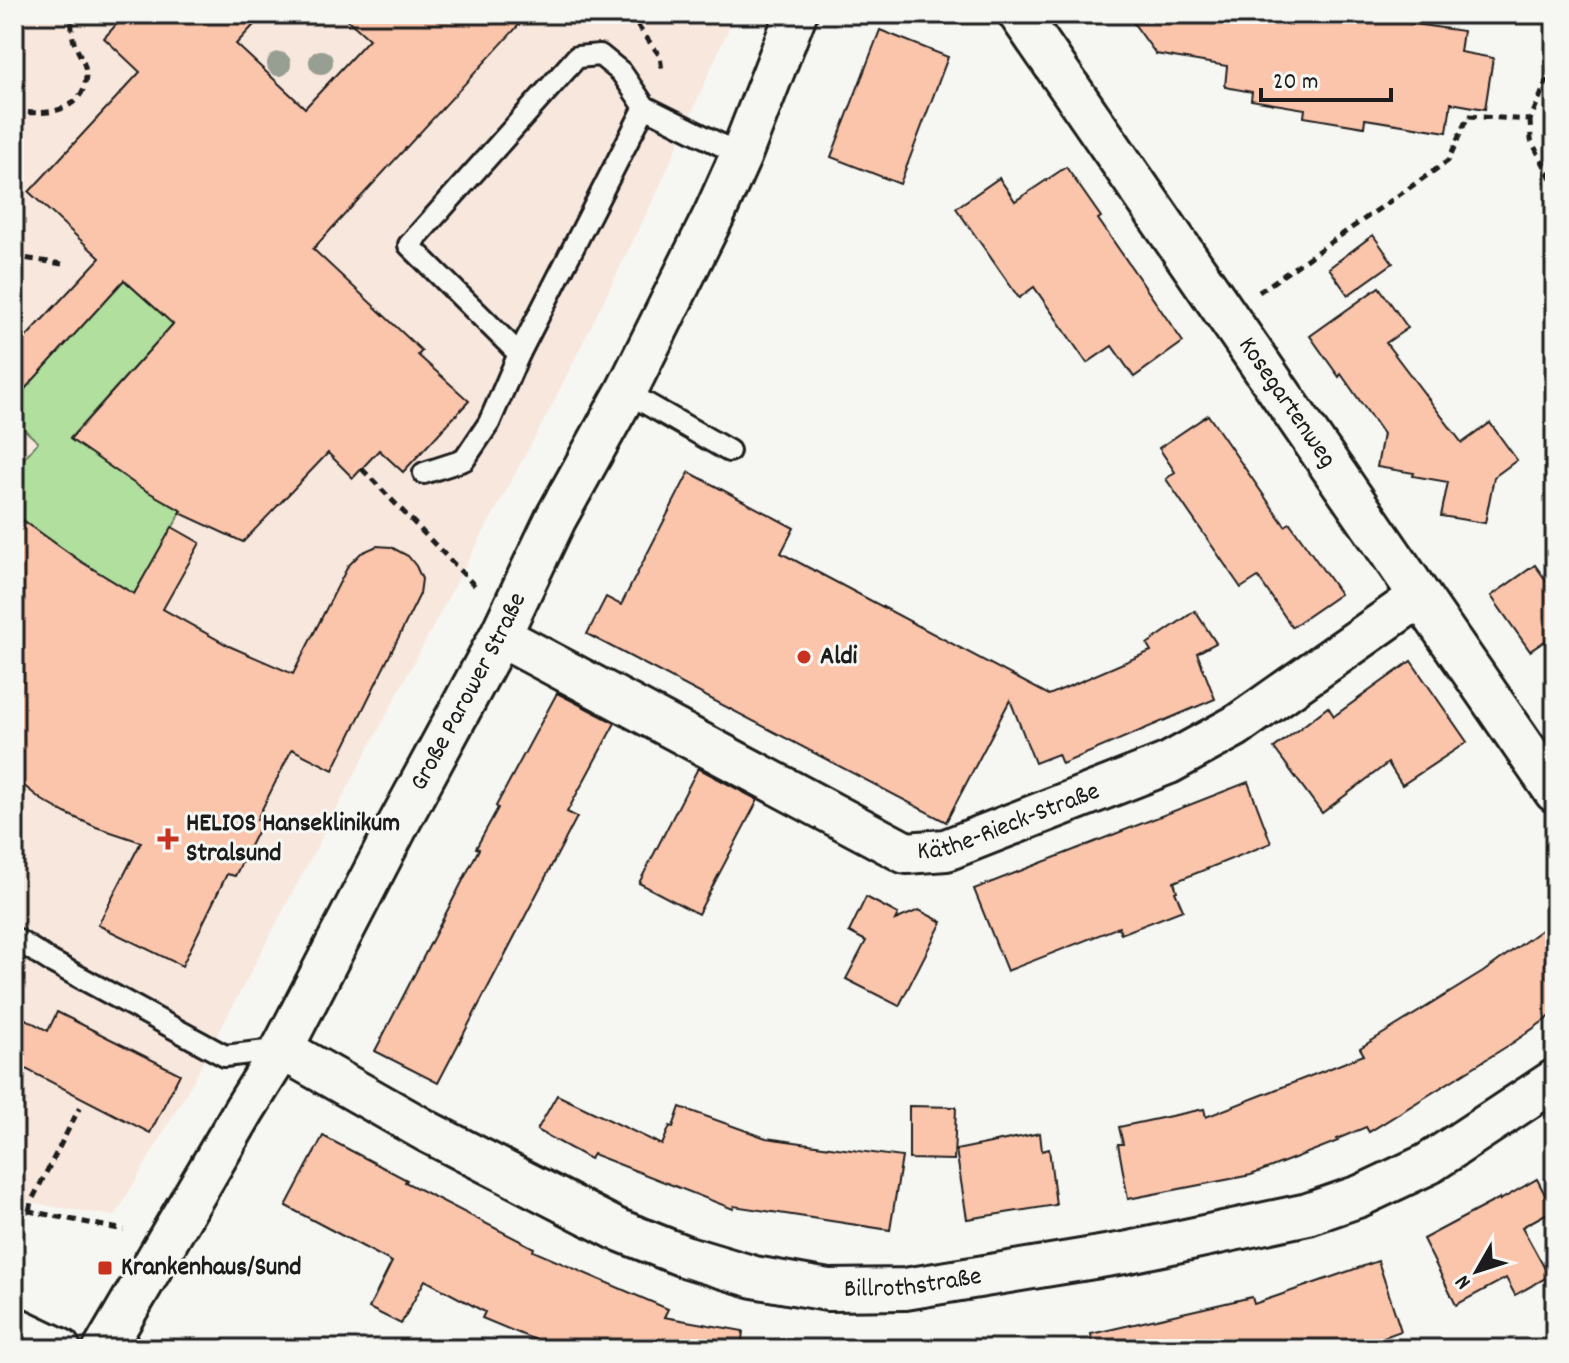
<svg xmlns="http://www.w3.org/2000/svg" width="1569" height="1363" font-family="Dekko,sans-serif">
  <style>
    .built { fill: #f8e7dd }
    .green { fill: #b1df9e; stroke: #667e5d; stroke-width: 2 }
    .building { fill: #fbc5ac; stroke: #1c1c1c; stroke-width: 2 }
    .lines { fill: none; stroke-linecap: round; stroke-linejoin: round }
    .lane-casing { stroke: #1c1c1c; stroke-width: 26 }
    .street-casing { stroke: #1c1c1c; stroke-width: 46 }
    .path { stroke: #1c1c1c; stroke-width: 5; stroke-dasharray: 8 6; stroke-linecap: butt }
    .lane { stroke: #f6f6f2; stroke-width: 20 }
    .street { stroke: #f6f6f2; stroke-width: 40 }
    .tree { fill: #979e92 }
    .poi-dot { fill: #c8321e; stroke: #f6f6f2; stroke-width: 3 }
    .labels { text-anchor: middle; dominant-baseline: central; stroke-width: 6; stroke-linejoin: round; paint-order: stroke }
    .street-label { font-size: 26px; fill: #1c1c1c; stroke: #f6f6f2 }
    .poi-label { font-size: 26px; font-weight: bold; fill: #1c1c1c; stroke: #f6f6f2; text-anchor: start }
  </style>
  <rect width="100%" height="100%" fill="#f6f6f2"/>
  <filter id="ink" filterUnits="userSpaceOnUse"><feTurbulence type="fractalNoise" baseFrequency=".0125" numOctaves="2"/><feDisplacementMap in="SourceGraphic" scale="16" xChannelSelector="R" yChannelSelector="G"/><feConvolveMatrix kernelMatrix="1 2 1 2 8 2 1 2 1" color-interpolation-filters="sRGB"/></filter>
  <g filter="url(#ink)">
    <!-- built -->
    <polygon class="built" points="14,14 705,14 730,25 657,192 550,409 450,594 192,1083 115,1216 55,1207 14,1198"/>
    <!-- green -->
    <polygon class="green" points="124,280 173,324 70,438 138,486 182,511 134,594 80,561 14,513 14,470 38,442 14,420 14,401"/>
    <!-- building -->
    <g class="building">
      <polygon points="126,14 264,14 236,44 305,108 369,39 341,14 529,14 313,249 422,351 418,355 469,401 403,472 379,450 353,478 328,453 243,542 180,513 182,511 138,486 70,439 173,324 124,280 14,401 14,350 100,258 29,192 140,72 104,38"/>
      <polygon points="1127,14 1393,14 1407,16 1408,23 1463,31 1460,52 1493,58 1485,109 1451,103 1447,132 1365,119 1364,127 1304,117 1305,109 1251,100 1252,92 1225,87 1227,66 1156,54"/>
      <polygon points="880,30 948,57 900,184 831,157"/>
      <polygon points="1066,167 1101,217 1098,219 1183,342 1134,377 1112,346 1087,363 1034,287 1019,298 956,208 999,178 1015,201"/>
      <polygon points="1373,235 1393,263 1348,295 1329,268"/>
      <polygon points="1379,287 1408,328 1386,343 1462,443 1490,423 1517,460 1494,477 1485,523 1441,516 1448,482 1413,476 1414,473 1377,467 1383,434 1341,374 1339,377 1310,336"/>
      <polygon points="1208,415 1285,526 1290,523 1340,594 1292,627 1258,577 1241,588 1166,479 1175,472 1159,448"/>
      <polygon points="689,472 794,528 781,553 1049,695 1151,651 1147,644 1195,611 1216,643 1197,653 1215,699 1062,764 1058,754 1035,763 1010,700 946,822 587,634 606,597 621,605"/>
      <polygon points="14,514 80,561 134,594 172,527 200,543 163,609 229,646 293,674 348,566 361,553 377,546 391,547 408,556 416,566 422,579 420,594 333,770 292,749 257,819 262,822 235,876 227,874 182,966 98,925 141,842 96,827 65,813 42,800 14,778"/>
      <polygon points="1535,565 1555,593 1555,634 1530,651 1491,596"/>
      <polygon points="1411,661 1467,742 1402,785 1388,763 1322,813 1274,748 1328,707 1334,716"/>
      <polygon points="557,693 615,723 567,812 577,817 438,1083 375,1051 479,849 476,848 498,808 496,806"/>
      <polygon points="698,768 758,800 698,914 639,883"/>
      <polygon points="1248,782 1271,843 1174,882 1177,891 1175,892 1183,910 1121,934 1119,927 1007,971 974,889"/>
      <polygon points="866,897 898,914 895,920 919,910 942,922 899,1006 846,979 866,941 849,932"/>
      <polygon points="1555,920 1555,1013 1514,1042 1369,1132 1366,1127 1337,1139 1338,1141 1251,1175 1128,1199 1118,1144 1123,1144 1119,1127 1204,1109 1206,1117 1364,1055 1360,1048 1483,972"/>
      <polygon points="57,1012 180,1074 150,1133 14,1063 14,1013 48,1031"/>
      <polygon points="557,1095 662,1145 670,1126 673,1127 680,1107 766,1138 902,1157 890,1230 734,1206 733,1209 593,1154 590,1159 537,1130"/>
      <polygon points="909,1106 956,1107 954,1160 909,1159"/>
      <polygon points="1040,1133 1042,1151 1049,1149 1056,1205 967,1219 956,1150"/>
      <polygon points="323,1136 407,1180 405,1182 534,1248 533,1251 668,1309 664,1317 743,1331 741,1349 557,1349 482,1318 485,1312 425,1280 401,1324 369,1308 392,1262 286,1206"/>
      <polygon points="1537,1179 1553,1210 1522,1227 1549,1276 1515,1295 1506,1278 1456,1305 1423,1239 1500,1198 1500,1200"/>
      <polygon points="1378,1261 1401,1331 1351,1349 1093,1349 1091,1334 1252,1297 1254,1304"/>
    </g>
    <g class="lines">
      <!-- lane casing -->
      <g class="lane-casing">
        <g id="lane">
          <polyline points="519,354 409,245 577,57 600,55 621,72 645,107 741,155"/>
          <polyline points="626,392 729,451"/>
          <polyline points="424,473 464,460 489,423 519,354 645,107"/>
          <polyline points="14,938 52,962 225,1056 282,1049"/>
        </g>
      </g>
      <!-- street casing -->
      <g class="street-casing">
        <g id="street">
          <path id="s1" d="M1019,14l536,778"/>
          <path id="s2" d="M500,636l406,217 40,-3 223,-87 67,-37 183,-129"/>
          <path id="s3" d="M282,1049l146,83 188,97 68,27 70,21 74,13 77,-1 219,-36 184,-39 52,-18 68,-32 127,-84"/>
          <polyline points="14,1327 60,1349"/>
          <path id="s4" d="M104,1349l140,-239 38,-61 117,-226 101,-187 56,-118 70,-126 88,-177 27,-60 55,-141"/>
        </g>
      </g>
      <!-- path -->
      <g class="path">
        <polyline points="629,14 660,56 662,71"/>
        <path d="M14,111c29,5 72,2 72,-37 0,-10 -7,-20 -11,-29 -4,-10 -3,-21 -3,-31"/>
        <polyline points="1530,120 1531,140 1555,186"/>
        <polyline points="14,253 24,258 62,264"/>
        <polyline points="1259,292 1448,161 1468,116 1530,120 1549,76 1555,23"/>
        <polyline points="362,469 477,588"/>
        <polyline points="14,1208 124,1230"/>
        <polyline points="29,1211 31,1202 80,1107"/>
      </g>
      <!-- lane -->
      <use href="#lane" class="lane"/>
      <!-- street -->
      <use href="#street" class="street"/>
    </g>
    <!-- trees -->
    <g class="tree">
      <circle cx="321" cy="62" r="12"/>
      <circle cx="279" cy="64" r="12"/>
    </g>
  </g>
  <!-- markers -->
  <g class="poi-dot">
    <circle cx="804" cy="657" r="8"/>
    <path d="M164 827h8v8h8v8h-8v8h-8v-8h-8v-8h8z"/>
    <rect x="97" y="1260" width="16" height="16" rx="4"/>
  </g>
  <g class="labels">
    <!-- street labels -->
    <g class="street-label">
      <text stroke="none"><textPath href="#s1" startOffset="472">Kosegartenweg</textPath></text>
      <text stroke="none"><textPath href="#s4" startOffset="752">Große Parower Straße</textPath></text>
      <text stroke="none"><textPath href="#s2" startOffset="568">Käthe-Rieck-Straße</textPath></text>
      <text stroke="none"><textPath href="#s3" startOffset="686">Billrothstraße</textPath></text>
    </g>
    <!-- poi labels -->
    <g class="poi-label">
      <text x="820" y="657">Aldi</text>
      <text x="186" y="824">HELIOS Hanseklinikum<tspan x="186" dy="30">Stralsund</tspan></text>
      <text x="121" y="1268">Krankenhaus/Sund</text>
    </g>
  </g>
  <!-- margin -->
  <rect width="1569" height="1363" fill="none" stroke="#f6f6f2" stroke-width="48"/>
  <rect x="24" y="24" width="1521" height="1315" fill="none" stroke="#1c1c1c" stroke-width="3" filter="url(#ink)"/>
  <!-- north arrow -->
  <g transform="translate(1477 1271) rotate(231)" stroke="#f6f6f2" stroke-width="6" paint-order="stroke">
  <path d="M0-6L14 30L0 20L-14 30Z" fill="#1c1c1c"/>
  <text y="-12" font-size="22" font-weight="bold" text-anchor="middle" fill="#1c1c1c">N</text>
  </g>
  <!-- scale -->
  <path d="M1261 88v12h130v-12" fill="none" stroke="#1c1c1c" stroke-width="4"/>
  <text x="1273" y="88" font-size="24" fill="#1c1c1c" stroke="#f6f6f2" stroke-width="6" paint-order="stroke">20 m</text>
</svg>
